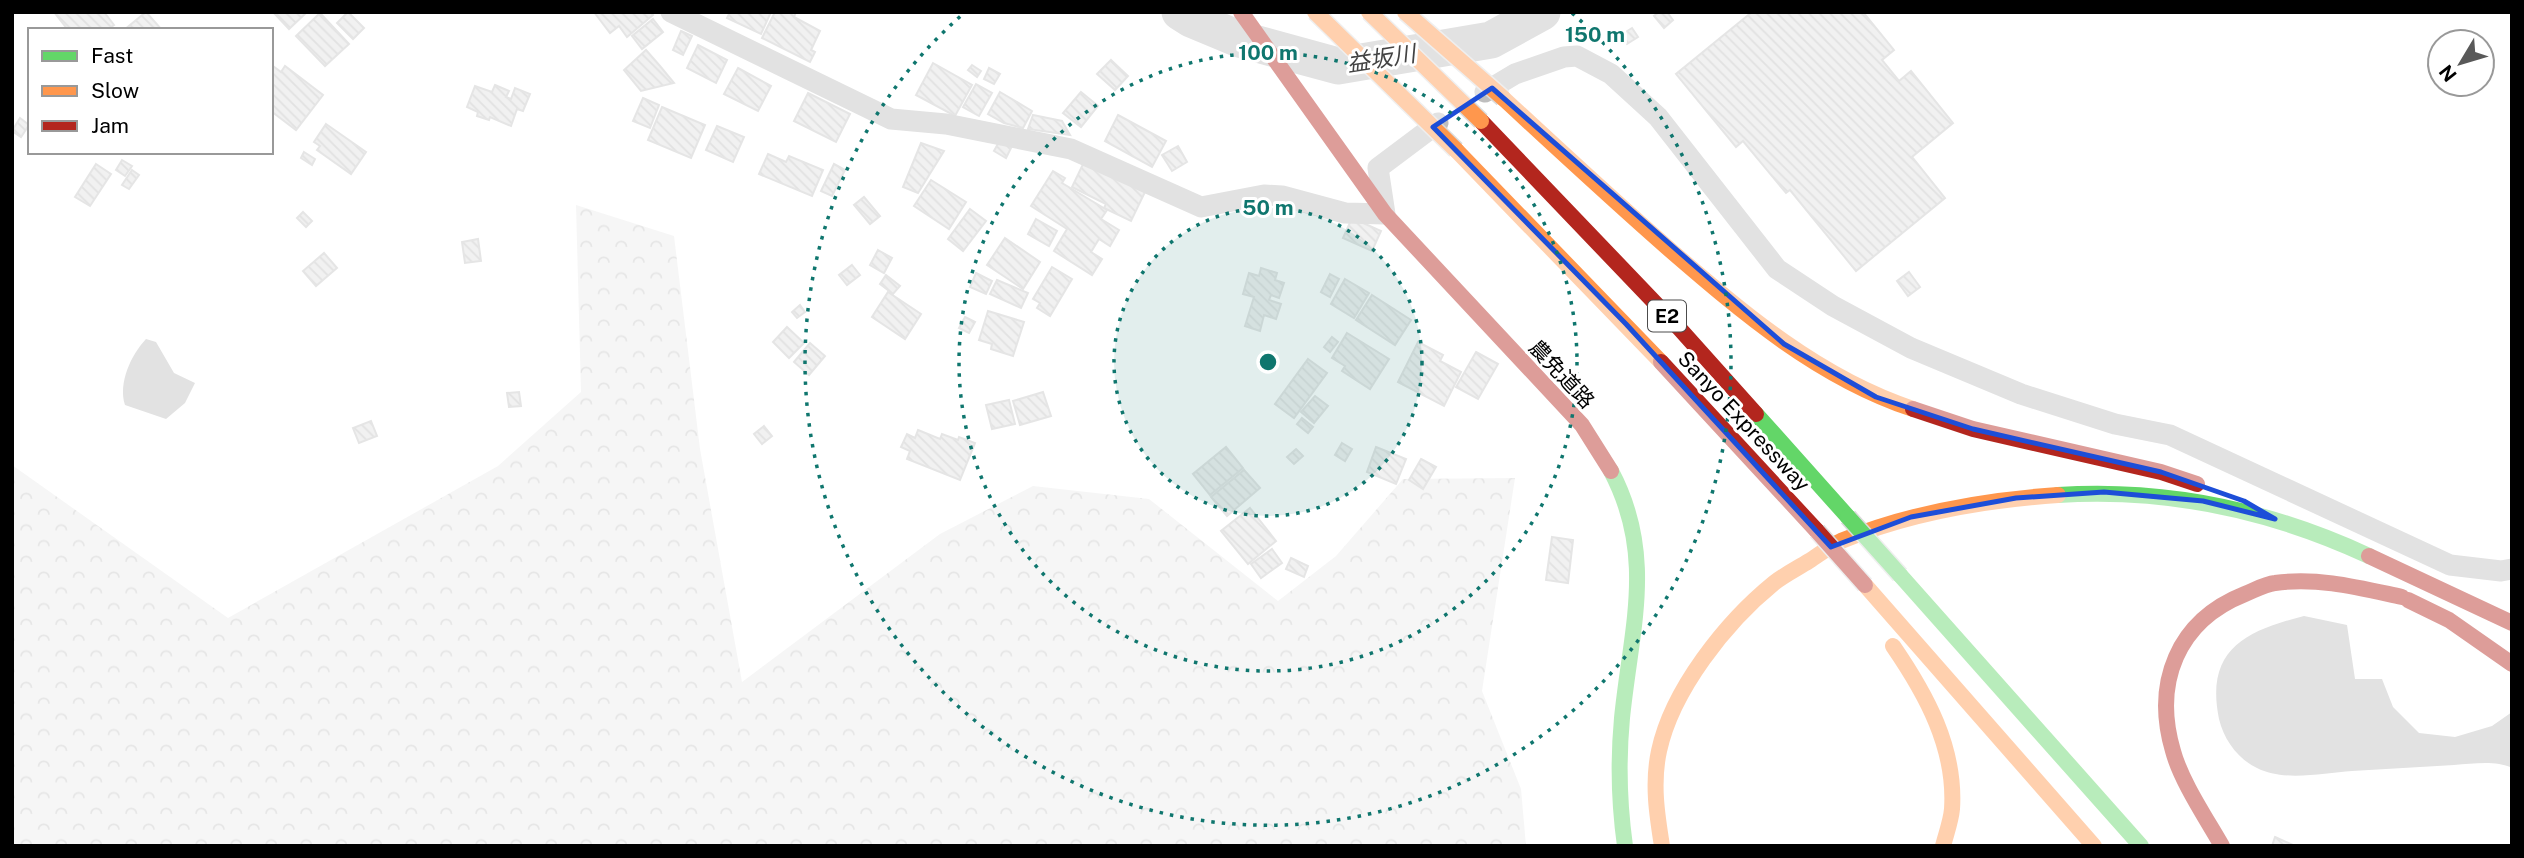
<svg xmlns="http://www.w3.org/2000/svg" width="2524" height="858" font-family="'Public Sans','Noto Sans JP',sans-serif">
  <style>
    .forest { fill: url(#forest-crowns) }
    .water { fill: #bebebe }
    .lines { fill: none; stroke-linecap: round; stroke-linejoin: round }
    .river { stroke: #bebebe; stroke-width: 37 }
    .building { fill: url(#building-back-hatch); stroke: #c6c6c6; stroke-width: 2 }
    .street { stroke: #bebebe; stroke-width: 21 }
    .fast { stroke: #63d668; stroke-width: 16 }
    .slow { stroke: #ff974d; stroke-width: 16 }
    .jam { stroke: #b3261e; stroke-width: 16 }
    .fast-bridge-casing { stroke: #dbdbdb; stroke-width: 19; stroke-linecap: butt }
    .slow-bridge-casing { stroke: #dbdbdb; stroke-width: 19; stroke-linecap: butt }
    .jam-bridge-casing { stroke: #dbdbdb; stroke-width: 19; stroke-linecap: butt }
    .fast-bridge { stroke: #63d668; stroke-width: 16 }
    .slow-bridge { stroke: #ff974d; stroke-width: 16 }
    .jam-bridge { stroke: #b3261e; stroke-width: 16 }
    .marked { fill: none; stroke: #1d4ed8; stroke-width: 5; stroke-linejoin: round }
    .ring { fill: none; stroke: #0f766e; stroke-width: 3.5; stroke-dasharray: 3.5 7 }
    .labels { text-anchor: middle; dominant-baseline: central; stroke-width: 6; stroke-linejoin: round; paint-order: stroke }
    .shield { fill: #fff; stroke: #4c4c4c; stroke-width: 2 }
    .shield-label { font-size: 19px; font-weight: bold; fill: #000 }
    .street-label { font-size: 21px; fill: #000; stroke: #fff }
    .water-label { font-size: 23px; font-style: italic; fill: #434343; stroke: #fff }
    .centre { fill: #0f766e; stroke: #fff; stroke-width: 3.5 }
    .ring-label { font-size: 21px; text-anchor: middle; font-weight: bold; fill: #0f766e; stroke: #fff; stroke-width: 6; stroke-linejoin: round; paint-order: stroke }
  </style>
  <defs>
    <pattern id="forest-crowns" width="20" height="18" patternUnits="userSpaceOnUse" patternTransform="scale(1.75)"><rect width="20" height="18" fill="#ebebeb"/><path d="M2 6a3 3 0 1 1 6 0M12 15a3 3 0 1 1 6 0" fill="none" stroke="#c8c8c8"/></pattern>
    <pattern id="building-back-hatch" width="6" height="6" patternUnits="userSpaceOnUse" patternTransform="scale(1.75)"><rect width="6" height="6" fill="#dfdfdf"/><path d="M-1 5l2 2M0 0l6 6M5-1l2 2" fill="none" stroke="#bebebe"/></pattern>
  </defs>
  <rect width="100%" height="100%" fill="#fff"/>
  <!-- forest -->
  <polygon class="forest" points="576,205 674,236 700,449 742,682 940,534 1033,486 1149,499 1278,601 1336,556 1403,479 1515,478 1482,691 1521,789 1526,846 12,846 12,465 228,618 498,466 581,392"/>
  <!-- water -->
  <g class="water">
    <path d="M146,339l10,3 18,31 21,10 -10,20 -19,16 -41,-14c-7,-22 6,-50 21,-66z"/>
    <path d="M2304,616l43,9 8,54h27l11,28 26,26 36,4 37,-11 20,-14v56c-17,-8 -39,-4 -58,-3 -34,2 -68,4 -102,6 -29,2 -68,11 -95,-3 -19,-9 -33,-28 -38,-49 -14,-69 26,-88 85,-103z"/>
  </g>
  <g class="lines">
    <!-- river -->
    <polyline class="river" points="1180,12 1191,19 1239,39 1338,66 1491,40 1542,12"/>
  </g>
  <!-- building -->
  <g class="building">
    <polygon points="54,12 104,12 114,25 107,30 68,30"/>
    <polygon points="146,12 162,30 124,30"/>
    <polygon points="273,12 307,12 289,29"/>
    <polygon points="348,12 364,28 353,39 337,23"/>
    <polygon points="594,12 650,12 653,15 627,37 619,26 610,33"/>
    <polygon points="730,12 771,12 761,34 727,18"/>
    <polygon points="775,12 796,12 794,17 820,31 811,50 815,52 810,62 762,38"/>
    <polygon points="1659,12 1667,12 1673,20 1664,28 1654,16"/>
    <polygon points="1752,12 1863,12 1894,50 1882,60 1899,81 1911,71 1953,123 1912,157 1945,198 1856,271 1790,190 1786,193 1743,141 1736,147 1676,74"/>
    <polygon points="320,13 349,44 325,66 296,36"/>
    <polygon points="653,19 663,32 642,49 632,36"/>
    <polygon points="1632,28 1638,37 1627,44 1621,35"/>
    <polygon points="681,31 692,36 683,55 673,50"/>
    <polygon points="698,45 727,60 716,83 687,68"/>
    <polygon points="646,50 660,66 674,83 641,91 624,70"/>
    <polygon points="1111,60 1128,76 1115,90 1097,74"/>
    <polygon points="933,63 972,85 955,116 916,95"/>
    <polygon points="972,65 981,71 977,77 968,70"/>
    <polygon points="273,66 281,72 285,66 323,95 296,130 271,111"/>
    <polygon points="738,68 771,86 758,111 724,94"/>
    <polygon points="989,68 1000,74 994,84 984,79"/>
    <polygon points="976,84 992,93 979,116 963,107"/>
    <polygon points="495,85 509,91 506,97 511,99 515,88 530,94 523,111 517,109 511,126 490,117 489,120 477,116 478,112 467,107 475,86 492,92"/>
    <polygon points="1000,92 1032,111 1023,128 1004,123 988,114"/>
    <polygon points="1081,92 1098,106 1081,127 1063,113"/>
    <polygon points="808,93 850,114 836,142 794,121"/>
    <polygon points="643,98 659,105 650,128 633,121"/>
    <polygon points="662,107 705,125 691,158 648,140"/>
    <polygon points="1033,115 1062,121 1070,135 1028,129"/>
    <polygon points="1118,115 1166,141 1152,167 1105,141"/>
    <polygon points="20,118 29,125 21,137 12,131"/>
    <polygon points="326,124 366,152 351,174 317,150 320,146 314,142"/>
    <polygon points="717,126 744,137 733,162 706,150"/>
    <polygon points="1000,140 1012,146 1006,158 994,151"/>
    <polygon points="921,143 944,151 918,193 903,187"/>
    <polygon points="1178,146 1187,162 1172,171 1162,155"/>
    <polygon points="304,152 315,159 312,165 301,158"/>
    <polygon points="768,154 786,162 789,156 823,170 812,196 759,174"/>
    <polygon points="122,160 132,166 125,176 116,170"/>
    <polygon points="1084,162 1145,192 1131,221 1104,208 1106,204 1072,187"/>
    <polygon points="96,164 111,174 90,206 75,197"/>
    <polygon points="834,164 845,170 832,196 821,191"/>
    <polygon points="132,170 139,175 129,189 122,185"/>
    <polygon points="1053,171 1065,178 1062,183 1107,210 1101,219 1119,230 1110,246 1099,239 1091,252 1102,259 1092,275 1054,251 1067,229 1031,206"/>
    <polygon points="931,180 966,202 949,229 914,206"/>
    <polygon points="864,197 880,216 870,224 854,205"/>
    <polygon points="970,209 986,221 963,251 948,239"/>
    <polygon points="303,212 312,221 306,227 297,218"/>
    <polygon points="1352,218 1381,231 1372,251 1343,238"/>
    <polygon points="1036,219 1057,231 1049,246 1028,234"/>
    <polygon points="1005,238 1040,262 1023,289 987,265"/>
    <polygon points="478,239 481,261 465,263 462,242"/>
    <polygon points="878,250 892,258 884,273 870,265"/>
    <polygon points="324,253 337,268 316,286 303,271"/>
    <polygon points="852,265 860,275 847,285 839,275"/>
    <polygon points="1052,267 1072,279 1050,316 1037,308 1040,303 1033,299"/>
    <polygon points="1261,268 1277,273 1275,280 1284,283 1279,298 1271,295 1269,300 1281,304 1276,319 1264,315 1260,331 1245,326 1254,297 1243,294 1249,273 1259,276"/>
    <polygon points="1909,272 1920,287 1908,296 1897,281"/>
    <polygon points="976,273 992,281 986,294 970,287"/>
    <polygon points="1330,274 1339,279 1330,297 1321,292"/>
    <polygon points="886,275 900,286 893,294 880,284"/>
    <polygon points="1345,279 1369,293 1354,318 1331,304"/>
    <polygon points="997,280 1028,293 1021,308 990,294"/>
    <polygon points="888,292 921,314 905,339 872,317"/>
    <polygon points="1372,295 1411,320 1395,345 1356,320"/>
    <polygon points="800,305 805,312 797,318 792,312"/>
    <polygon points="988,311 1024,322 1013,356 991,349 992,344 979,340"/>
    <polygon points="965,317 975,322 969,333 959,328"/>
    <polygon points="787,327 804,343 789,358 773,342"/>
    <polygon points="1347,333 1389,359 1370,389 1342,371 1345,366 1332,358"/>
    <polygon points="1332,337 1338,342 1330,352 1324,347"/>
    <polygon points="1418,342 1443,355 1440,361 1461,372 1444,406 1398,382"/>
    <polygon points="810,343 825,356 809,375 794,362"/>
    <polygon points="1476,352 1498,364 1478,399 1456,387"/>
    <polygon points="1308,359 1327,373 1294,418 1275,404"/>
    <polygon points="519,392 521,406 509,407 507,393"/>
    <polygon points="1043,392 1051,416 1020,425 1013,401"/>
    <polygon points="1315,396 1328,406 1314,423 1301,412"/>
    <polygon points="1009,400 1015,424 992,429 986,405"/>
    <polygon points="1302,418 1313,427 1308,433 1297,424"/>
    <polygon points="371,421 377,436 359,443 353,428"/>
    <polygon points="764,426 772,436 762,444 754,434"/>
    <polygon points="918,430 940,439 942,434 958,440 959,437 975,443 960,480 907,459 910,451 901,447 907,434 915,438"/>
    <polygon points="1342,443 1352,449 1345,461 1335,455"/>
    <polygon points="1226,447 1243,468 1210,495 1193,474"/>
    <polygon points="1376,447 1406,459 1396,484 1367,472"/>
    <polygon points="1296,449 1303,456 1294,464 1287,457"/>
    <polygon points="1421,459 1436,467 1423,489 1409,480"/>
    <polygon points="1244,470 1260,488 1227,516 1211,497"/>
    <polygon points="1250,508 1276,541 1248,564 1221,531"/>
    <polygon points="1552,537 1573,540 1568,583 1546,580"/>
    <polygon points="1272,549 1282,563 1261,578 1251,564"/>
    <polygon points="1291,558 1308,566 1304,577 1286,569"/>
    <polygon points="2275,837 2295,846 2272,846"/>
  </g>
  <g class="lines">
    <!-- street -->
    <g class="street">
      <polyline points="671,12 891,119 946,124 1071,149 1201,207 1264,195 1282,196 1345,213 1385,214 1378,168 1438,123"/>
      <polyline points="1485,92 1515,74 1564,57 1577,56 1611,74 1658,117 1777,269 1833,306 1911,348 2021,394 2115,424 2170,435 2450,565 2501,571 2512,569"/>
    </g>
    <!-- fast -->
    <g class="fast">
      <polyline points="1756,414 1848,517"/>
      <path d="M1611,471c45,85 20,157 11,247 -4,43 -3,85 3,128"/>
      <path d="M2058,495c109,-7 212,15 311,61"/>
      <polyline points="1900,575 2141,846"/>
    </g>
    <!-- slow -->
    <g class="slow">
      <path d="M1503,98c55,51 110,102 166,151 74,64 150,129 244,160"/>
      <polyline points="1456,150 1661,362"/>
      <polyline points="1865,585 2094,846"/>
      <path d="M1893,646c33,48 63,102 59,163 -1,12 -6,25 -9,37"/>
      <path d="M1662,846c-5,-31 -10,-63 -3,-95 13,-61 67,-129 115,-168 10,-8 24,-15 35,-22 11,-7 21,-15 32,-20 68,-28 144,-41 217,-46"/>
    </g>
    <!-- jam -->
    <g class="jam">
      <polyline points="1241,12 1385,214 1582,425 1611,471"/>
      <polyline points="1481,121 1679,328 1756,414"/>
      <polyline points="1661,362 1817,531"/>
      <polyline points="1913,409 1973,429 2161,472 2197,484"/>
      <polyline points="2369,556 2512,623"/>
      <polyline points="2408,600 2449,620 2512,664"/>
      <path d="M2222,846c-16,-28 -41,-65 -49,-95 -20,-68 4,-130 72,-157 10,-4 20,-10 30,-11 44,-6 85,5 127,14"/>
    </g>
    <!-- fast-bridge casing -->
    <g class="fast-bridge-casing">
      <polyline id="fast-bridge" points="1848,517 1900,575"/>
    </g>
    <!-- slow-bridge casing -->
    <g class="slow-bridge-casing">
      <g id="slow-bridge">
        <polyline points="1315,12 1456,150"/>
        <polyline points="1369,12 1481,121"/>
        <polyline points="1405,12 1503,98"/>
      </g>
    </g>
    <!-- jam-bridge casing -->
    <g class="jam-bridge-casing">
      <polyline id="jam-bridge" points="1817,531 1865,585"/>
    </g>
    <!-- fast-bridge -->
    <use href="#fast-bridge" class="fast-bridge"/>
    <!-- slow-bridge -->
    <use href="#slow-bridge" class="slow-bridge"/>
    <!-- jam-bridge -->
    <use href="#jam-bridge" class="jam-bridge"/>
  </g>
  <!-- marked area -->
  <path d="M0 0H2524V858H0ZM1492,88l292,256 92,53 97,32 188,43 83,29 31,18 -72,-18 -99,-9 -88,6 -105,19 -80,30 -205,-223 -193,-197z" fill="#fff" fill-opacity=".55" fill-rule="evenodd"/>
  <path class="marked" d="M1492,88l292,256 92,53 97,32 188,43 83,29 31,18 -72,-18 -99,-9 -88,6 -105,19 -80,30 -205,-223 -193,-197z"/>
  <!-- distance rings -->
  <circle cx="1268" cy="362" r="154" fill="#0f766e" fill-opacity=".12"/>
  <g class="ring">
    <circle cx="1268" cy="362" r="154"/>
    <circle cx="1268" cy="362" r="309"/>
    <path d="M1572 13A463 463 0 1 1 964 13"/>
  </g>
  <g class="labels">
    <!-- shield labels -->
    <rect class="shield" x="1648" y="300.5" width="38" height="31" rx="5"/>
    <g class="shield-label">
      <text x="1667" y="316">E2</text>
    </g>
    <!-- street labels -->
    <g class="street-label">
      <text transform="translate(1562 374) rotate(47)">農免道路</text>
      <text transform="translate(1744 421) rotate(47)">Sanyo Expressway</text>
    </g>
    <!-- water labels -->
    <g class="water-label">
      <text transform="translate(1381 58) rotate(-9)">益坂川</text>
    </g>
  </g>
  <circle cx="1268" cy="362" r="10" class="centre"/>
  <g class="ring-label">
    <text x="1595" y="42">150 m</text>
    <text x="1268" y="60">100 m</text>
    <text x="1268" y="215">50 m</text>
  </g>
  <!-- border -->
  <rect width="2524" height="858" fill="none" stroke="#000000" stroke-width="28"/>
  <!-- legend -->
  <rect x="28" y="28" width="245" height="126" fill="#ffffff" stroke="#999999" stroke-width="2"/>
  <rect x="42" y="51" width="35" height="10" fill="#63d668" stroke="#999999" stroke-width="2"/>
  <text x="91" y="63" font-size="21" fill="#000000">Fast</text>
  <rect x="42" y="86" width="35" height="10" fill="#ff974d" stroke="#999999" stroke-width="2"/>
  <text x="91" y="98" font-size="21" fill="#000000">Slow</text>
  <rect x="42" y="121" width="35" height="10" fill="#b3261e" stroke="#999999" stroke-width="2"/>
  <text x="91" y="133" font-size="21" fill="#000000">Jam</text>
  <!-- north arrow -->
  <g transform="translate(2461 63) rotate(232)"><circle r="33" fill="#ffffff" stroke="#999999" stroke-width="2"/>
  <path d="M0-5L12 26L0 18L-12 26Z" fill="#595959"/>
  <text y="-10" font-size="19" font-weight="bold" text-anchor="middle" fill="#000000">N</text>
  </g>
</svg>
